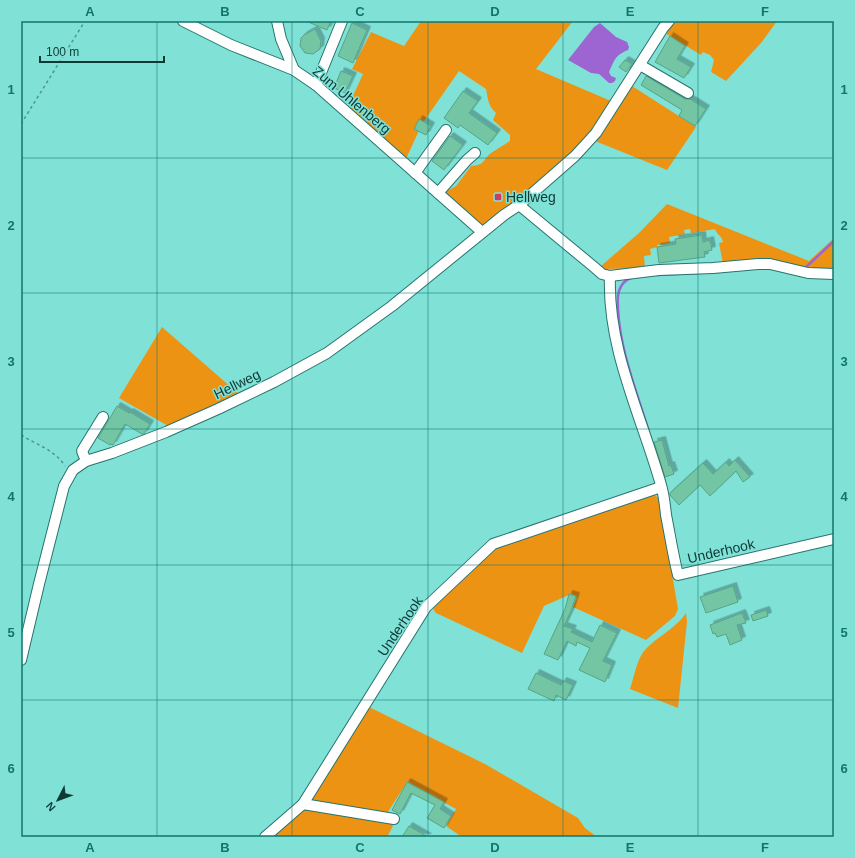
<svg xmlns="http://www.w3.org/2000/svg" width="855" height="858" font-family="Arial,sans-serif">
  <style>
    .green { fill: #ed9314 }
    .water { fill: #9d65d1 }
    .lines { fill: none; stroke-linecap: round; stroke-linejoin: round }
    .stream { stroke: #9d65d1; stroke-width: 2.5 }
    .building { fill: #73c5a4; stroke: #53a585; filter: url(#shadow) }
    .minor-casing { stroke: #27746d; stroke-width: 12 }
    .path { stroke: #4e978f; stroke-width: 1.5; stroke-dasharray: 3 3; stroke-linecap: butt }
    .minor { stroke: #fff; stroke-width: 10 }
    .grid { fill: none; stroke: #0f766e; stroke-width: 1; stroke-opacity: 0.55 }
    .poi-dot { fill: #cb3d69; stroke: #80e2d7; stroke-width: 1.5 }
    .labels { text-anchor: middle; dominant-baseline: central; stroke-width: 3; stroke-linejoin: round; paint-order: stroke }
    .street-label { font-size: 14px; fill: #0e3935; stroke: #80e2d7 }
    .poi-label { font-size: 14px; fill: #0e3935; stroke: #80e2d7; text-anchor: start }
    .neatline { fill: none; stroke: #0f766e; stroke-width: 1.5 }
    .grid-label { font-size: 13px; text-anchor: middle; font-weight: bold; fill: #0f766e }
  </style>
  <defs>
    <filter id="shadow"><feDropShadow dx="3.5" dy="-3.5" stdDeviation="0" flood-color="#0004"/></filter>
  </defs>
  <rect width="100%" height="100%" fill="#80e2d7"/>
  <!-- green -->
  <g class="green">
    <path d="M421,21h152l-37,48 75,32c-11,17 -22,34 -37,49 -27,28 -60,51 -91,75l-7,-3 -30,-25 1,-6 9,-5 15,-20c15,-1 11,-6 20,-13 6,-4 13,-8 19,-12v-6l-17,-15 3,-7c-8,-7 -8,-14 -10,-24l-27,-18 -37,53 -17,37 -58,-52 16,-35 -11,-5 19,-37 33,14z"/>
    <polygon points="672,21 777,21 761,43 726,81 711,72 714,60 710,55 703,52 701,55 665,33"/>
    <polygon points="632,86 696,127 667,170 595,141"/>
    <path d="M667,204l142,57 25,-23v32l-26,-1 -37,-9 -12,-2 -36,6 -4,-21 4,-1c-1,-6 -6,-7 -8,-13l-24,4 -1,-4 -6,1 1,4 -16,3 1,6 -13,2v2l-7,2 1,6 -7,1 1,12 -40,1 -4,-3 38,-33z"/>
    <polygon points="162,327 240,395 170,427 119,398"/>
    <polygon points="652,494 659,498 678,609 675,616 646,640 573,607 577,598 571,594 544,606 522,653 436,613 433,609 434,607 495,547"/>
    <path d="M686,613l1,9 -9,86 -48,-19c3,-9 7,-28 12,-35 11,-16 33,-24 44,-41z"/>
    <polygon points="369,707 485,764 578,818 585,828 597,837 462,837 446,826 456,809 407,782 386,815 313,802 312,797"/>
    <polygon points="311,807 390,821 393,826 387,837 271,837 304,809"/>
  </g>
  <!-- water -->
  <path class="water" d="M600,23l16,14 11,5 2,5 -1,3c-14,6 -13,10 -19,22l2,4 5,2 -1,3 -3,2h-3l-10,-9 -8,-1 -23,-13 26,-33z"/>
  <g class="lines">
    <!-- stream -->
    <g class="stream">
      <polyline points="805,268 834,241"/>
      <polyline points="658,275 719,272"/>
      <path d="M631,278c-6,2 -10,7 -12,13 -2,6 -1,12 -1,18 2,42 19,83 31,123"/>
    </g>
  </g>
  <!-- building -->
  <g class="building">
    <polygon points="306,21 331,21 327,30"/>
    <polygon points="352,23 367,30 353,63 338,56"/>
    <polygon points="315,29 321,41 320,49 313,54 305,53 300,46 301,38 304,35"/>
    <polygon points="670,36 685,46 677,59 691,67 684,78 655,62"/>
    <polygon points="625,60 632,64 626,72 619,67"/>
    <polygon points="341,71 353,76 345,93 334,88"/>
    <polygon points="646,76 685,99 690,99 706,109 695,126 679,116 682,110 641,85"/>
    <polygon points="463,91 478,101 469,113 497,133 488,145 460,125 458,128 444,118"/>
    <polygon points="419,119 431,126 426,135 414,129"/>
    <polygon points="450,136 463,145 444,170 432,161"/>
    <polygon points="702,235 703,242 710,240 712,250 704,252 705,257 659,263 657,247 676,244 675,239"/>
    <polygon points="117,406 129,413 130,412 150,424 144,434 142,434 125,424 113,445 110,444 110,445 98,438"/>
    <polygon points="662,440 669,466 671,465 674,474 665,477 654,442"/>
    <polygon points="735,460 750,477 743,482 736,471 710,496 700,485 679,505 670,495 670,493 703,463 713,474 726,462 729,466"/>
    <polygon points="733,586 738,602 706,613 700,597"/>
    <polygon points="569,594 576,596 571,611 564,626 573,629 571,632 592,642 600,625 617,633 603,661 612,665 605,682 579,670 590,648 577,642 576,646 567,641 558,660 544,654 565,609"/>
    <polygon points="766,610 768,616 753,621 751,615"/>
    <polygon points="742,613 746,623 737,625 742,640 730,645 726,634 717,637 715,633 713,634 710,625"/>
    <polygon points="536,673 561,685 563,681 573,685 566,700 556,695 554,701 528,689"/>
    <polygon points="407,782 444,802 440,809 451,816 444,828 427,818 435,805 411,793 400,814 392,810"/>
    <polygon points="409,826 428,837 402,837"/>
  </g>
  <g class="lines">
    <!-- minor casing -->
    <g class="minor-casing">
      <g id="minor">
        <polyline points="183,21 231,45 294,70 316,85 482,232"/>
        <polyline points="277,21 281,39 294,70"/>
        <polyline points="640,65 688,93"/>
        <polyline points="316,85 342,21"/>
        <polyline points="415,173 446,130"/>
        <polyline points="438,193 467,160 475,153"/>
        <polyline points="519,205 594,267 602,274 610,276 659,270 713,268 758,264 770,264 808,273 834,274"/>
        <path d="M610,276c-3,73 32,141 51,209 3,10 4,20 5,30 4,20 7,40 12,60l156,-36"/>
        <polyline points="86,461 82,451 103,417"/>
        <polyline points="21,660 39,584 64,486 73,470 86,461 112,453 166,432 218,409 274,382 327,353 392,306 504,215 519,205 575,156 596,133 663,28 669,21"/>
        <polyline points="303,804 394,819"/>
        <polyline points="265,837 303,804 426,607 493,544 661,487"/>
      </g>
    </g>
    <!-- path -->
    <g class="path">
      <polyline points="21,124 85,21"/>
      <path d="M21,435c16,10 34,15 44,31"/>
    </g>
    <!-- minor -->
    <use href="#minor" class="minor"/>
  </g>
  <!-- grid -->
  <path class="grid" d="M157,21v816M292,21v816M428,21v816M563,21v816M698,21v816M21,158h813M21,293h813M21,429h813M21,565h813M21,700h813"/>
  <!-- markers -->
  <rect class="poi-dot" x="494" y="193" width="8" height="8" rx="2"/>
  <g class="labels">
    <!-- street labels -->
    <g class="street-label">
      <text transform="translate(352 100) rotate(40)">Zum Uhlenberg</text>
      <text transform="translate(237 384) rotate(-26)">Hellweg</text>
      <text transform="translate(721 551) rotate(-13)">Underhook</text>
      <text transform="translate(400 626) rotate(-56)">Underhook</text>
    </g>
    <!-- poi labels -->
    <g class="poi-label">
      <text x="506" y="197">Hellweg</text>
    </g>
  </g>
  <!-- border -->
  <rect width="855" height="858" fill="none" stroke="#80e2d7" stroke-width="44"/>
  <!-- north arrow -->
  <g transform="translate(58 800) rotate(228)" stroke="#80e2d7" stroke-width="3" paint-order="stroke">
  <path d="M0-3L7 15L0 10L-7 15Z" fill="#0e3935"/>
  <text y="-6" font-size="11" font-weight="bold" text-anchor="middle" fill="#0e3935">N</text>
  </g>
  <!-- scale -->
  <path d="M40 56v6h124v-6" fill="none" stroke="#0e3935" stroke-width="2"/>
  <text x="46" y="56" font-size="12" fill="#0e3935" stroke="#80e2d7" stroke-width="3" paint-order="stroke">100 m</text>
  <rect x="22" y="22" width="811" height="814" class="neatline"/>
  <g class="grid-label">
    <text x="90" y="16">A</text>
    <text x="225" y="16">B</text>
    <text x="360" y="16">C</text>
    <text x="495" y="16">D</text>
    <text x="630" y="16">E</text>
    <text x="765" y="16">F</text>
    <text x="11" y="94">1</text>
    <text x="844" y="94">1</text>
    <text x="11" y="230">2</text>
    <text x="844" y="230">2</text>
    <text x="11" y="366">3</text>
    <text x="844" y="366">3</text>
    <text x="11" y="501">4</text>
    <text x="844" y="501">4</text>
    <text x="11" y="637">5</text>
    <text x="844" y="637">5</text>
    <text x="11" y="773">6</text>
    <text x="844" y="773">6</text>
    <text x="90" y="852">A</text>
    <text x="225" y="852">B</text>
    <text x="360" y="852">C</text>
    <text x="495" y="852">D</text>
    <text x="630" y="852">E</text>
    <text x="765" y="852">F</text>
  </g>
</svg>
